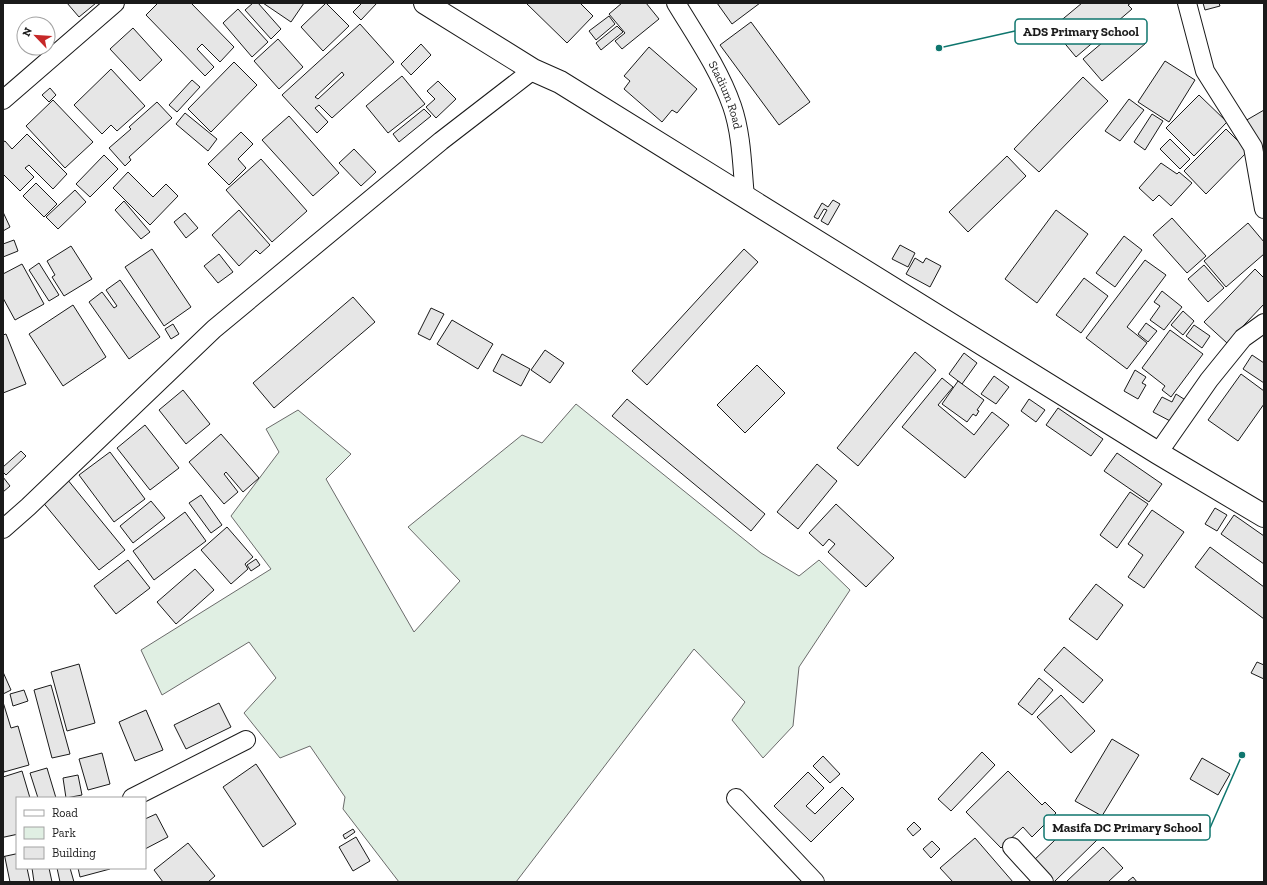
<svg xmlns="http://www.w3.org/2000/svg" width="1267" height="885" font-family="'Zilla Slab',serif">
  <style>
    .green { fill: #e0efe3; stroke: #6a6a6a }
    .building { fill: #e6e6e6; stroke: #1a1a1a; fill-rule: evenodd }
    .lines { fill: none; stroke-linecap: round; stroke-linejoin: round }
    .street-casing { stroke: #1a1a1a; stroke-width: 20 }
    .secondary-casing { stroke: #1a1a1a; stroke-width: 24 }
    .street { stroke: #fff; stroke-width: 18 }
    .secondary { stroke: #fff; stroke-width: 22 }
    .labels { text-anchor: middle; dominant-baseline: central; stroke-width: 3; stroke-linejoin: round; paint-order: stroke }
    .street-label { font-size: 12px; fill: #1a1a1a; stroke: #fff }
    .leader { fill: none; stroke: #0f766e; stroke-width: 1.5 }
    .callout-dot { fill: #0f766e; stroke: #fff; stroke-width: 1.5 }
    .callout { fill: #fff; stroke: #0f766e; stroke-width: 1.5 }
    .callout-label { font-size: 13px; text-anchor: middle; font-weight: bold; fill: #1a1a1a }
  </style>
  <rect width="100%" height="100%" fill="#fff"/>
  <!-- green -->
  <polygon class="green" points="576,404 761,553 799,576 819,560 850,590 799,667 793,726 763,758 732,720 745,702 694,649 516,882 399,882 343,809 345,797 310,746 280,758 244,713 276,678 249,642 162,695 141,650 271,569 231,516 279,452 266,429 298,410 351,454 326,479 414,632 460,581 408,527 522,435 542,443"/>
  <!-- building -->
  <g class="building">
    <polygon points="67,3 96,3 79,17"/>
    <polygon points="158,3 191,3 234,47 220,62 202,44 197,49 214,67 205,76 146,15"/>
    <polygon points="253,3 258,3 281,29 271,39 245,10"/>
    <polygon points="263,3 304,3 291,22"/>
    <polygon points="326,3 349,26 323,51 301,27"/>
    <polygon points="362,3 377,3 361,20 353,12"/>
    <polygon points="526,3 580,3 593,16 567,43"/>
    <polygon points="622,3 646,3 659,19 622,49 615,41 625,33 609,14"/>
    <polygon points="717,3 760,3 732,24"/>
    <polygon points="1082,3 1131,3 1128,5 1132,9 1076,57 1052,28"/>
    <polygon points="1203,3 1219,3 1220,6 1205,10"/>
    <polygon points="238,9 268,42 252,57 223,23"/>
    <polygon points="609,16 615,24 596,40 589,31"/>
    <polygon points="1128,21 1146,43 1102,81 1083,59"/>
    <polygon points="751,22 810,102 779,125 720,45"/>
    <path d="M360,24l34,38 -62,56 -13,-13 -4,3 13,14 -11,11 -35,-38zM342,72l2,3 -26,24 -3,-2z"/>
    <polygon points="617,26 623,32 601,50 596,43"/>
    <polygon points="133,28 162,60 140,81 110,49"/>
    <polygon points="278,39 303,67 279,89 254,61"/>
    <polygon points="421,44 431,55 411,75 401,64"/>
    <polygon points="649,47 697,89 677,113 672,110 662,122 624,89 630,81 624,76"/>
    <polygon points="1165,61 1195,80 1169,122 1138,102"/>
    <polygon points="234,62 257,85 211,132 188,109"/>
    <polygon points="111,69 145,106 117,131 111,125 102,134 74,105"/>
    <polygon points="402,76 425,104 388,133 366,106"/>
    <polygon points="1083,77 1108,101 1039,172 1014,149"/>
    <polygon points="192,80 200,87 177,112 169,105"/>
    <polygon points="438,81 456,99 436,118 426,107 435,99 427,91"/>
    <polygon points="50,88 56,95 49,102 42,95"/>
    <polygon points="1199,95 1227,122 1194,156 1166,128"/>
    <polygon points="1129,99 1144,110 1120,141 1105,131"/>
    <polygon points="53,100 93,142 65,168 26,126"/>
    <polygon points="157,102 172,118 129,157 131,160 125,166 109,148 131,129 129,127"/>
    <polygon points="424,109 431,116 399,142 393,134"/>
    <polygon points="1264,110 1264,149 1262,151 1245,121"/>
    <polygon points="185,113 217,139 208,151 176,124"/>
    <polygon points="1152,114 1163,121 1145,150 1134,142"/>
    <polygon points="289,116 339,173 313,196 262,140"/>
    <polygon points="1226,129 1248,151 1206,194 1184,171"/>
    <polygon points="241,132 253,144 238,159 246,168 229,185 208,164"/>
    <polygon points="27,134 67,174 53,189 29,165 25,168 34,177 20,191 3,174 3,142 5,141 12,149"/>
    <polygon points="1170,139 1190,159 1180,169 1160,149"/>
    <polygon points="354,149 376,172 361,186 339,163"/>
    <polygon points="104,155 118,169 90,197 76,184"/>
    <polygon points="1007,156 1026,176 968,232 949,212"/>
    <polygon points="261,159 307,211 272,242 226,190"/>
    <polygon points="1161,163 1177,174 1179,172 1192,183 1171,206 1159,195 1153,201 1139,188"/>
    <polygon points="128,172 153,197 166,184 178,196 150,225 113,188"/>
    <polygon points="36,183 57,204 44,217 23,196"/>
    <polygon points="75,190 86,202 58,229 46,217"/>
    <polygon points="833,200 840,204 828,225 821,221 827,210 824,209 818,219 814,217 822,203 828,207"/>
    <polygon points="124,201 150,232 141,239 115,210"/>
    <polygon points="239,210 270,245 260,254 256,250 239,266 212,235"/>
    <polygon points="1056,210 1088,234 1037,303 1005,279"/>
    <polygon points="3,212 10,227 3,231"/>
    <polygon points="185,213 198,228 186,238 174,222"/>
    <polygon points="1172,218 1206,256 1187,273 1153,235"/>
    <polygon points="1248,223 1264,242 1264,254 1226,287 1204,261"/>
    <polygon points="1124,236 1142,250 1115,287 1096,273"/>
    <polygon points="14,240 18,251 3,257 3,244"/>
    <polygon points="900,245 915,253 908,267 892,259"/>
    <polygon points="71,246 92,279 64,296 52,277 55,275 47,261"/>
    <polygon points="152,249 191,307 164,326 125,267"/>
    <polygon points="744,249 758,262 647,385 632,371"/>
    <polygon points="219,254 233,272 218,283 204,266"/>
    <polygon points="915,258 923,263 926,258 941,266 930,287 906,274"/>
    <polygon points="1145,260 1166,275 1127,327 1147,343 1127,369 1086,338"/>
    <polygon points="39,263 59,295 49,301 29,270"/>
    <polygon points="22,264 44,304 15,320 3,298 3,274"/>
    <polygon points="1204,265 1224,288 1208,302 1188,279"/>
    <polygon points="1255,269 1264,278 1264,304 1227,343 1204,322"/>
    <polygon points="1084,278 1108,296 1081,333 1056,315"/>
    <polygon points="120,280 160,337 129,359 89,302 102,292 114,308 117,306 106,290"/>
    <polygon points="1162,291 1182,307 1164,330 1150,320 1160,306 1154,302"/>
    <polygon points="353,297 375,322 274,408 253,383"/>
    <polygon points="73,305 106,357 63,386 29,334"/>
    <polygon points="431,308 444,314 430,340 418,334"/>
    <polygon points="1183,311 1194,321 1183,335 1171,325"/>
    <polygon points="452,320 493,344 478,369 437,344"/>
    <polygon points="1146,323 1157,331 1148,342 1138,334"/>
    <polygon points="173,324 179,334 171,339 165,329"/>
    <polygon points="1194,325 1210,336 1202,348 1186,336"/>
    <polygon points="1170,330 1203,354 1171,397 1162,390 1165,386 1142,368"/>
    <polygon points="6,334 26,384 3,393 3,335"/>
    <polygon points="545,350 564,363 550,383 531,370"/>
    <polygon points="915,352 936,370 858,466 837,448"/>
    <polygon points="964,353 977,363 962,384 949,374"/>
    <polygon points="502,354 530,369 521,386 493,371"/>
    <polygon points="1252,355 1264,363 1264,383 1243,369"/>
    <polygon points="757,365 785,393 745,433 717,405"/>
    <polygon points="1135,370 1146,377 1142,383 1146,385 1138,399 1124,391"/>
    <polygon points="1241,374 1264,391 1264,404 1238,441 1208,420"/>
    <polygon points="994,376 1009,387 996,404 981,394"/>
    <polygon points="942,378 953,387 938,405 974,435 992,412 1009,425 965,478 902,427"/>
    <polygon points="958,381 984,400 977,410 979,411 976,416 973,414 967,422 942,404"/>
    <polygon points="183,390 210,424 186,444 159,410"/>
    <polygon points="1176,394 1187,401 1174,423 1153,412 1162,397 1172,402"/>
    <polygon points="627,399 765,514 751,531 612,416"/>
    <polygon points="1029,399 1045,410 1036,422 1021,411"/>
    <polygon points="1058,408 1103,439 1091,456 1046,425"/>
    <polygon points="145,425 179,468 150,490 117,448"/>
    <polygon points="221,434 259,478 243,492 226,472 224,474 238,492 224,504 189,462"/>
    <polygon points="21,451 26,456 6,475 3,472 3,467"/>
    <polygon points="110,452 145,499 114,522 79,475"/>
    <polygon points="1117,453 1162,484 1149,502 1104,471"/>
    <polygon points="817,464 837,481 798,529 777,512"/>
    <polygon points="3,477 10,486 3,492"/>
    <polygon points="67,479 125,550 99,570 41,500"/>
    <polygon points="1130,492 1148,504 1117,548 1100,535"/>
    <polygon points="201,495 222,525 211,533 189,503"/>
    <polygon points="151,501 165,518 133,543 120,526"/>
    <polygon points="836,504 894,558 866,587 828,552 835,544 829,539 823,546 809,533"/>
    <polygon points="1215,508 1227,515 1217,531 1205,524"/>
    <polygon points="1152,510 1184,532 1144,588 1128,577 1143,555 1128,544"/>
    <polygon points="185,512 206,541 154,580 133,551"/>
    <polygon points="1234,515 1264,536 1264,564 1221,534"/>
    <polygon points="227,527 253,557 245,564 248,569 231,584 201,550"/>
    <polygon points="1210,547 1264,587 1264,619 1195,567"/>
    <polygon points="256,559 260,565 251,571 247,565"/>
    <polygon points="128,560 150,588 116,614 94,586"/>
    <polygon points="195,569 214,590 176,624 157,602"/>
    <polygon points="1096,584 1123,605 1097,640 1069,619"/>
    <polygon points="1064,647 1103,680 1083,703 1044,670"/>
    <polygon points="1257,662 1264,665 1264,679 1251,673"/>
    <polygon points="79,664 95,723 67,731 51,672"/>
    <polygon points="3,672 11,690 3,694"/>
    <polygon points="1039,678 1053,690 1032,715 1018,704"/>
    <polygon points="51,685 70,754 52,758 34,690"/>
    <polygon points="24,690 28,701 13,706 10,694"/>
    <polygon points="1061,695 1095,731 1071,753 1037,717"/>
    <polygon points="3,702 11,728 18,726 29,765 4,772 3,767"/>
    <polygon points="219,703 231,727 186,749 174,725"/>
    <polygon points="146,710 163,750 135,761 119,722"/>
    <polygon points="1112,739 1139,755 1102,816 1075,801"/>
    <polygon points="982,752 995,765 951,811 938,799"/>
    <polygon points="102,753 110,784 88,790 79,759"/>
    <polygon points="823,756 840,774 830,783 813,766"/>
    <polygon points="1202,758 1230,774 1218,795 1190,779"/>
    <polygon points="256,764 296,824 263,847 223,787"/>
    <polygon points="47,768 56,798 38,798 30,773"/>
    <polygon points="22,771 30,798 17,798 17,836 3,840 3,777"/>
    <polygon points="1008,771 1042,805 1045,802 1056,813 1032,837 1023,827 1001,848 966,812"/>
    <polygon points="808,772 824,788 806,806 815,814 842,787 854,799 811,842 774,806"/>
    <polygon points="78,775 82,795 66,798 63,778"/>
    <polygon points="156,814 168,837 145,849 145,819"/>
    <polygon points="1077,819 1097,840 1054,882 1050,882 1032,862"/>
    <polygon points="914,822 921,829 913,836 907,829"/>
    <polygon points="353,829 355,832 345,839 343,835"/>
    <polygon points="356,837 370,861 353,871 339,847"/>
    <polygon points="975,838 1013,882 953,882 940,868"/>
    <polygon points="932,841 940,849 931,858 923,849"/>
    <polygon points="188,843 215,876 208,882 163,882 154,870"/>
    <polygon points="1103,847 1123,868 1108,882 1066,882"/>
    <polygon points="17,850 17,868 27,868 30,882 10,882 4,853"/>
    <polygon points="32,868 49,868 52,882 34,882"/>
    <polygon points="57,868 70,868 74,882 60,882"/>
    <polygon points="78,868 110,868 110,869 80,877"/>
    <polygon points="1133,877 1137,882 1127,882"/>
  </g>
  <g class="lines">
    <!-- street casing -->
    <g class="street-casing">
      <g id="street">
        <path id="s1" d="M676,3c20,33 43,66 56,103 10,29 10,61 13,91"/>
        <polyline points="1187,3 1205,71 1253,147 1264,209"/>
        <polyline points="3,100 115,3"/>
        <polyline points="1158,453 1209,380 1243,338 1264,323"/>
        <polyline points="3,529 28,507 214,329 441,141 533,70"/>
        <polyline points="132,798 246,740"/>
        <polyline points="736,798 815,882"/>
        <polyline points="3,847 17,844"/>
        <polyline points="1012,847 1044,882"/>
      </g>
    </g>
    <!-- secondary casing -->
    <g class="secondary-casing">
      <polyline id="secondary" points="425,3 533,70 560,82 1158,453 1264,516"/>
    </g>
    <!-- street -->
    <use href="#street" class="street"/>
    <!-- secondary -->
    <use href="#secondary" class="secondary"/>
  </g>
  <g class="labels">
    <!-- street labels -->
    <g class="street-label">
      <text stroke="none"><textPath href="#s1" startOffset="105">Stadium Road</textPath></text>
    </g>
  </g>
  <!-- callouts -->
  <path class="leader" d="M939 48L1015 31M1242 755L1210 828"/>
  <g class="callout-dot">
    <circle cx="939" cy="48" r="4"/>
    <circle cx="1242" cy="755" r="4"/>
  </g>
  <g class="callout">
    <rect x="1015" y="19" width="132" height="25" rx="4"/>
    <rect x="1044" y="815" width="166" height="25" rx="4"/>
  </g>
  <g class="callout-label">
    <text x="1081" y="36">ADS Primary School</text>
    <text x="1127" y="832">Masifa DC Primary School</text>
  </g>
  <!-- border -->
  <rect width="1267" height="885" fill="none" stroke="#1a1a1a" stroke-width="8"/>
  <!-- legend -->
  <rect x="16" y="797" width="130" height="72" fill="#ffffff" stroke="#a3a3a3"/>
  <rect x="24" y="810" width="20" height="6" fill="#ffffff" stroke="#a3a3a3"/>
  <text x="52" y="817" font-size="12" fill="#1a1a1a">Road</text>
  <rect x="24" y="827" width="20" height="12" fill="#e0efe3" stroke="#a3a3a3"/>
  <text x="52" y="837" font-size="12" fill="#1a1a1a">Park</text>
  <rect x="24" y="847" width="20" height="12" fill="#e6e6e6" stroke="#a3a3a3"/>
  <text x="52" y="857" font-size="12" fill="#1a1a1a">Building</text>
  <!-- north arrow -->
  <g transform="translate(36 36) rotate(295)"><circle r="19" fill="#ffffff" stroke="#a3a3a3"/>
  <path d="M0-3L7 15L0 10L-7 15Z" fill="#c62828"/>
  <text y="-6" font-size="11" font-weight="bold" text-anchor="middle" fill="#1a1a1a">N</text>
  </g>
</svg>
